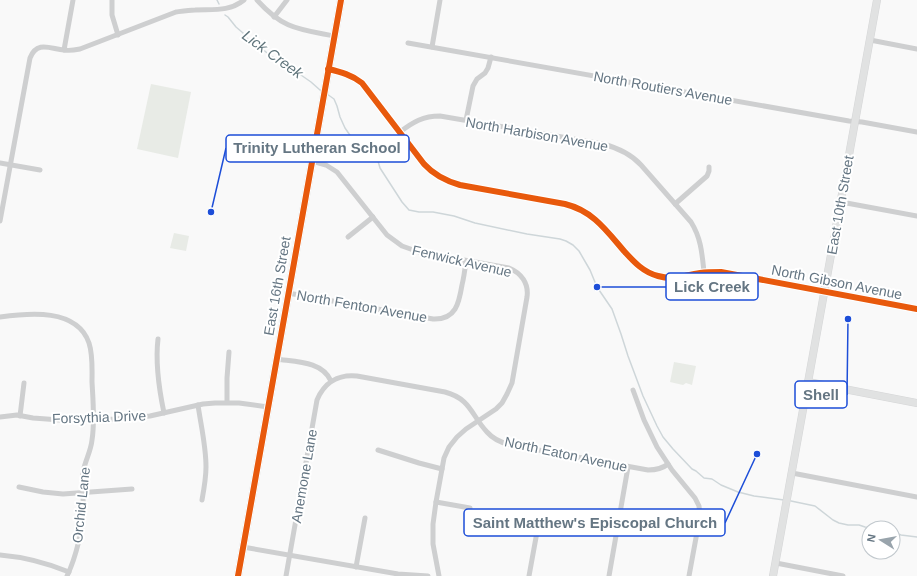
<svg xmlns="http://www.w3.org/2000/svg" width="917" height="576" font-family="Arial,sans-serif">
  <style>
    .green { fill: #e8ebe6 }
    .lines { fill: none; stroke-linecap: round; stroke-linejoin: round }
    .stream { stroke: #ced6d9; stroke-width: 1.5 }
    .secondary-casing { stroke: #d5d6d7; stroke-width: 8 }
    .street { stroke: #cecfd0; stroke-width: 5 }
    .secondary { stroke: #e1e2e2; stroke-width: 7 }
    .cycleway-casing { stroke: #fff; stroke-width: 8 }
    .cycleway { stroke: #e8590c; stroke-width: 6 }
    .labels { text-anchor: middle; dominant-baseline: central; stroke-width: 4; stroke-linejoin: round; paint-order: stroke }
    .street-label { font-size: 14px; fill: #657683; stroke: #fff }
    .water-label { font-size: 15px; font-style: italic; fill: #60757c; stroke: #fff }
    .leader { fill: none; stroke: #1d4ed8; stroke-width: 1.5 }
    .callout-dot { fill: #1d4ed8; stroke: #fff; stroke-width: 1.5 }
    .callout { fill: #fff; stroke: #1d4ed8; stroke-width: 1.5 }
    .callout-label { font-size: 15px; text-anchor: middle; font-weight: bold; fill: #657683 }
  </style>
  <rect width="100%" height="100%" fill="#f9f9f9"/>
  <!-- green -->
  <g class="green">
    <polygon points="151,84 191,92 178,158 137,149"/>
    <polygon points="174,233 189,236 186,251 170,248"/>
    <polygon points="674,362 696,366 692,385 686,383 683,385 670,382"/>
  </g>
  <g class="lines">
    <!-- stream -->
    <g class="stream">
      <polyline points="217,0 219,4"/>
      <polyline points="225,15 228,17 236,27 243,33 249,41 255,43 272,57 280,59 288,66 311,82 320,90 322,91"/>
      <polyline points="327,94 334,99 337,106 340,117 345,128 354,141 376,154 380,168 402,202 409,210 419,212 433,212 454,216 475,223 527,234 560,239 566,241 573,245 579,251 590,270 597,287 612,309 621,334 628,356 643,396 657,426 663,437 673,449 692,469 696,471 704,478 712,479 721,485 738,492 754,496 784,500"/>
      <polyline points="791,501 815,506 833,520 839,523 848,525 859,525 865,527 875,528"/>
      <polyline points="893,532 901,535 917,537"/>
    </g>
    <!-- secondary casing -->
    <g class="secondary-casing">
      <g id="secondary">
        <polyline points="808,382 917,403"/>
        <polyline points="238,576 341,0"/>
        <polyline points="773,576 877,0"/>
      </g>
    </g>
    <!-- street -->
    <g class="street">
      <polyline points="112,0 112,15 118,35"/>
      <path d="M257,0c26,29 41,29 77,36"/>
      <polyline points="274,17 287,0"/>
      <polyline points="870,40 917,49"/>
      <polyline points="408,43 849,121 862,122 917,132"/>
      <polyline points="432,47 440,0"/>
      <polyline points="64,50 73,0"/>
      <path d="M328,69c13,3 24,6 34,14l62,81c10,11 22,17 36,21l105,19c28,7 41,26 59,47 10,11 19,21 34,25 17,5 26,-1 42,-3 7,-1 14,-1 21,-1l196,37"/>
      <polyline points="466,120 473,86 477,79 485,73 488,68 491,57"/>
      <path d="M400,132c13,-10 23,-16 40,-16l163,28c15,4 28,10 38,21l50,57c10,16 11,31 13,50"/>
      <path d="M312,161l14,4 11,7 50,63 15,11 17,6 90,16c12,5 20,15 18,29l-15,86 -5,11 -5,9 -6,6 -30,20 -9,8 -8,10 -5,11 -8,44 -3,22v20l6,32"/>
      <polyline points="0,163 40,170"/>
      <polyline points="841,202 917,216"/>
      <polyline points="675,204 707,176 709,171 709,167"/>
      <path d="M0,221l30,-163c7,-18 21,-9 34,-8 5,1 11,0 16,-1l96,-37c7,-1 13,-2 19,-2 18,-1 34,2 49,-10"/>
      <polyline points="348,237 373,217"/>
      <path d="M288,293l145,26c23,1 26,-16 29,-34 2,-8 3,-16 4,-24"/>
      <path d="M0,317c29,-4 77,-9 89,26 4,12 3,27 3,39 1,19 3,40 0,58 -1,11 -7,21 -9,32 -2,12 1,24 0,36 0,21 -7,49 -16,68"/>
      <path d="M158,339c-3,25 1,50 6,74"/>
      <path d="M276,359c20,3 46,2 55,22"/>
      <polyline points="633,390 644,420 657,447 672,470 695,498 699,506 700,516 689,576"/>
      <polyline points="227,402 227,378 229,352"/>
      <path d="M198,405c3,21 8,41 8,62 0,11 -2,22 -4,33"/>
      <polyline points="20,416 24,383"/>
      <polyline points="0,417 17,415 33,418 60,420 116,419 150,416 203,404 215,403 239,403 268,407"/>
      <polyline points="378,450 419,463 442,469"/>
      <polyline points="792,473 917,497"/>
      <polyline points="19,487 43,492 63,494 132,489"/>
      <polyline points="436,502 470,508"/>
      <polyline points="243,547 398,574 428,576"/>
      <path d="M0,555c24,2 47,8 69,17"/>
      <polyline points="776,563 843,576"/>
      <polyline points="356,567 365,518"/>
      <path d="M286,576l31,-176c7,-17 21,-26 40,-24l88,16c26,7 26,23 42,40 6,7 15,11 24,13l137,25c8,0 14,-1 20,-6"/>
      <polyline points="529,576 539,521"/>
      <polyline points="609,576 628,467"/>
    </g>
    <!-- secondary -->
    <use href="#secondary" class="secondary"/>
    <!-- cycleway casing -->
    <g class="cycleway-casing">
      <g id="cycleway">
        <path d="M328,69c13,3 24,6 34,14l62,81c10,11 22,17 36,21l105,19c28,7 41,26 59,47 10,11 19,21 34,25 17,5 26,-1 42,-3 7,-1 14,-1 21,-1l196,37"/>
        <polyline points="238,576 341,0"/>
      </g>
    </g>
    <!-- cycleway -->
    <use href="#cycleway" class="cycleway"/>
  </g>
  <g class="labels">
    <!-- street labels -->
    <g class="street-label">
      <text transform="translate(663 88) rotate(10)">North Routiers Avenue</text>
      <text transform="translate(537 134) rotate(10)">North Harbison Avenue</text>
      <text transform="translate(840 205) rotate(-80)">East 10th Street</text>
      <text transform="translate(462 261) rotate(13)">Fenwick Avenue</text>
      <text transform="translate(837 282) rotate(11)">North Gibson Avenue</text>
      <text transform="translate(277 286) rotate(-80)">East 16th Street</text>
      <text transform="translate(362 306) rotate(10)">North Fenton Avenue</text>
      <text transform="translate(99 417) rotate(-2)">Forsythia Drive</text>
      <text transform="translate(566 454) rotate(12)">North Eaton Avenue</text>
      <text transform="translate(304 476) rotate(-80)">Anemone Lane</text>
      <text transform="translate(81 505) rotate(-84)">Orchid Lane</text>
    </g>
    <!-- water labels -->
    <g class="water-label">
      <text transform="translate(273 54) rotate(36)">Lick Creek</text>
    </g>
  </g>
  <!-- callouts -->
  <path class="leader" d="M211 212L226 148M597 287L666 287M848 319L847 395M757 454L725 523"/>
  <g class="callout-dot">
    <circle cx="211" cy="212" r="4"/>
    <circle cx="597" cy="287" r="4"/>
    <circle cx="848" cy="319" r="4"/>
    <circle cx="757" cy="454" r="4"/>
  </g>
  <g class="callout">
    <rect x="226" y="135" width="183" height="27" rx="4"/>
    <rect x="666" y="273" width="92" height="27" rx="4"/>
    <rect x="795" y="381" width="52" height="27" rx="4"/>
    <rect x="464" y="509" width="261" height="27" rx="4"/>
  </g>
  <g class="callout-label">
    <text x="317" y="153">Trinity Lutheran School</text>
    <text x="712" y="292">Lick Creek</text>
    <text x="821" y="400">Shell</text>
    <text x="595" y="528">Saint Matthew's Episcopal Church</text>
  </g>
  <!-- north arrow -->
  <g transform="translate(881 540) rotate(281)"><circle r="19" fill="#ffffff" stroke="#c1c8cd"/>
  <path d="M0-3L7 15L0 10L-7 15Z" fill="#99a4ac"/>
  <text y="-6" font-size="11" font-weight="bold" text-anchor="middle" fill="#657683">N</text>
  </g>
</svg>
